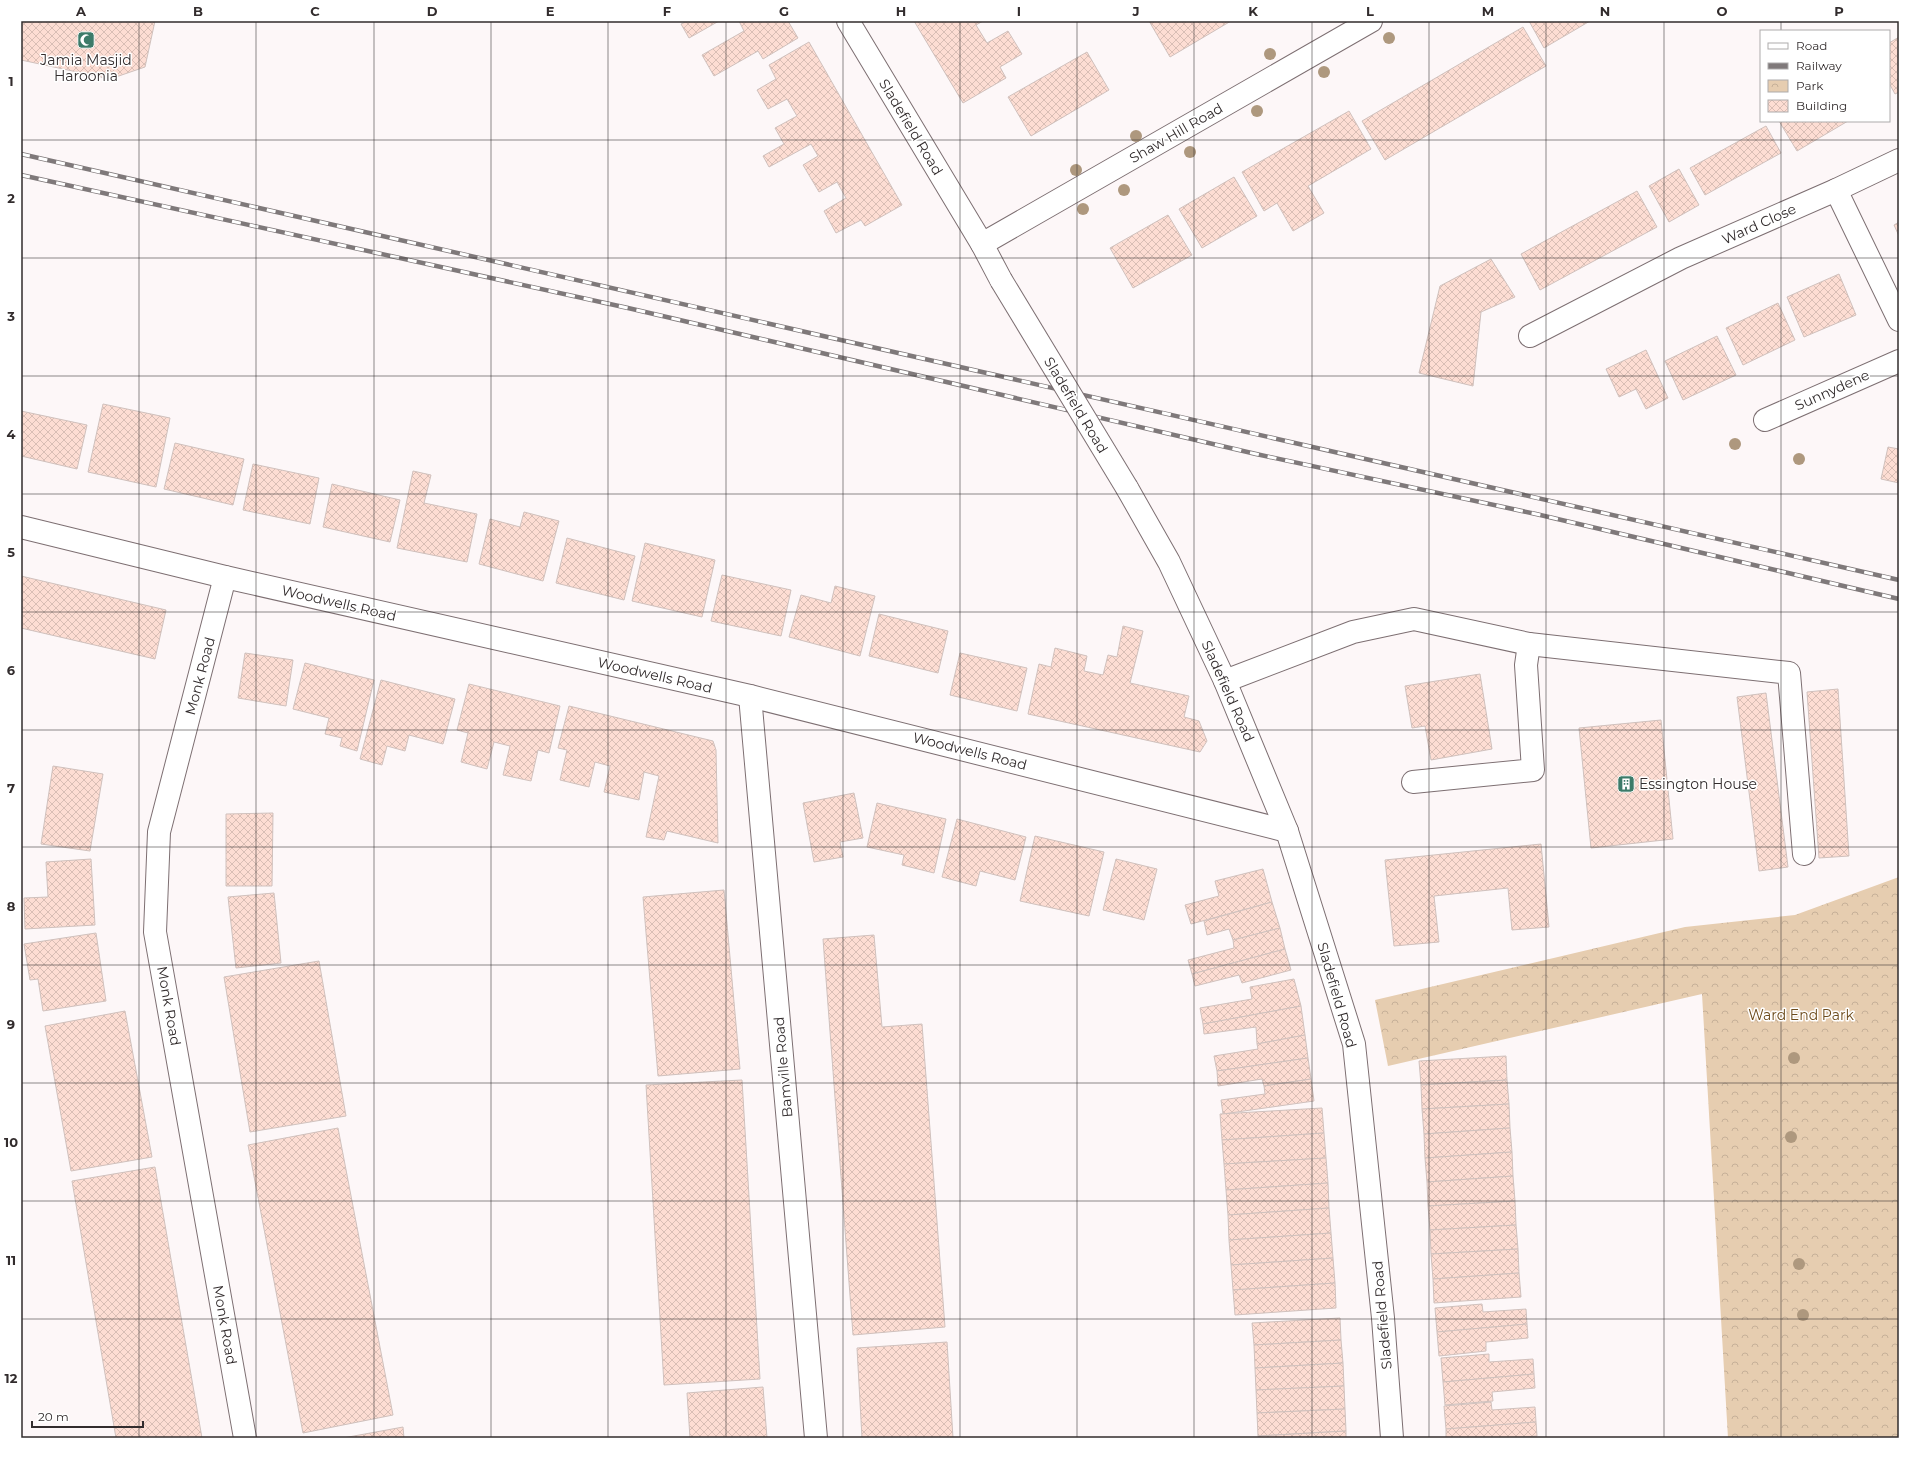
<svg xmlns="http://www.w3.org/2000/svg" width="1920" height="1459" viewBox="0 0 1920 1459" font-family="Montserrat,sans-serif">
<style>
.park{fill:url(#park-crowns)}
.building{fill:url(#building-cross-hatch);stroke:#d0c1bd}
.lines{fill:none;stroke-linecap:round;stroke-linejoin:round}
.minor-casing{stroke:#7d6f72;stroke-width:24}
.minor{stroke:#fff;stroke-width:22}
.rail-casing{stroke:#7f797a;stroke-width:4.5}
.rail{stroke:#fff;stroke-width:3;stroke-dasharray:9;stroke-linecap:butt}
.minor-bridge-casing{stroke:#7d6f72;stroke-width:24;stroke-linecap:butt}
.minor-bridge{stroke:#fff;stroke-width:22}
.tree{fill:#ae987e}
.grid{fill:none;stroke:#322c2d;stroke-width:1;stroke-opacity:0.55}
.labels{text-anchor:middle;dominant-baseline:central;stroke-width:3;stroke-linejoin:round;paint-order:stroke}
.poi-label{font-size:14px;fill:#322c2d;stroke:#fff}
.street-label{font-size:14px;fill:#322c2d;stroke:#fff}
.park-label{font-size:14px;fill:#6d4b1b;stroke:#fff}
.neatline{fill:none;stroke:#322c2d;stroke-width:1.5}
.grid-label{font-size:13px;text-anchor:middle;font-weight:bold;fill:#322c2d}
</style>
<defs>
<pattern id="park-crowns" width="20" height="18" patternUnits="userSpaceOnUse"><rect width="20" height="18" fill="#e6cdb0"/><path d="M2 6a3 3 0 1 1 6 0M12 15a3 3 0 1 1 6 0" fill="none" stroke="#c6b098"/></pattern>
<pattern id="building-cross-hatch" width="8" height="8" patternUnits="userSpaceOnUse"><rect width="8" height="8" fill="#fdddd3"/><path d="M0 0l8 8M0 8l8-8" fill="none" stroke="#d9beb5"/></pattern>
</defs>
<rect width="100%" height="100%" fill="#fdf7f8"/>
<path class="park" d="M1899,877V1438H1728L1702,994L1388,1066L1375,1000L1685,927L1795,915Z"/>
<g class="building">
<path d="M21,21H155L145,67L110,79L21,60Z"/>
<path d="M688,21H719L689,38L681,24Z"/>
<path d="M739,21H788L798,38L763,59L758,51L714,76L702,55L744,31Z"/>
<path d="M914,21H983L976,25L987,43L1008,31L1022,54L1000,67L1006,78L963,103Z"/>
<path d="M1149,21H1231L1170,57Z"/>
<path d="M1529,21H1590L1544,48Z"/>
<path d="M1523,27L1546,66L1385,160L1362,121Z"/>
<path d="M1899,37V92L1895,94L1889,83V43Z"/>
<path d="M809,42L902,205L865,226L861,220L836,233L824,211L846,198L837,182L819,192L803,165L818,156L811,144L769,167L763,156L784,144L775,128L797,116L787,99L768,109L757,90L776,79L769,65Z"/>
<path d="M1087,52L1109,90L1031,136L1008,97Z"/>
<path d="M1349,111L1371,149L1308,186L1324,213L1293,231L1277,203L1264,211L1242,172Z"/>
<path d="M1779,121H1848L1797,151Z"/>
<path d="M1766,126L1781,153L1705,195L1690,168Z"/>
<path d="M1679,169L1699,205L1669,222L1649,186Z"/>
<path d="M1234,177L1257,216L1202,248L1179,209Z"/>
<path d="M1637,191L1657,227L1540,290L1521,254Z"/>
<path d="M1168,215L1192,255L1133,288L1110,248Z"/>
<path d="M1899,222V236L1894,225Z"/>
<path d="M1491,259L1515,297L1481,312L1473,386L1419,373L1440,286Z"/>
<path d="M1839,274L1856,315L1804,337L1787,297Z"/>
<path d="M1778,303L1795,340L1743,365L1726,328Z"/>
<path d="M1717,336L1736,375L1683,400L1665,361Z"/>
<path d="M1646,350L1668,398L1646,409L1636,389L1619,397L1606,369Z"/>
<path d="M103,404L170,418L156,487L88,472Z"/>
<path d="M21,411L87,425L77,469L21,456Z"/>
<path d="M175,443L244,459L233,505L164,489Z"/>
<path d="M1888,447L1899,449V483L1881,479Z"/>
<path d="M253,464L319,478L310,524L243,510Z"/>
<path d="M413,471L431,475L424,503L477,514L467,562L397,548Z"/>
<path d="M332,484L400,500L390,542L323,527Z"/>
<path d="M524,512L559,521L543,581L479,564L490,519L520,527Z"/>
<path d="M567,538L635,556L624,600L556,583Z"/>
<path d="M645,543L715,560L702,617L632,601Z"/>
<path d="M722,575L791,590L781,636L711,621Z"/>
<path d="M21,576L166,610L155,659L21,628Z"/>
<path d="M835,586L875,596L860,656L789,637L801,595L831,603Z"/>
<path d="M879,614L948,631L938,673L869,656Z"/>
<path d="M1123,626L1143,631L1130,683L1189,696L1184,717L1199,721L1207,741L1200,752L1028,714L1039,664L1051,667L1055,648L1087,656L1084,671L1103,675L1108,655L1117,657Z"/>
<path d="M245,653L293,660L286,706L238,698Z"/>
<path d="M960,653L1027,668L1017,711L950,695Z"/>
<path d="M305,663L374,680L357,751L340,746L342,738L325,734L329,718L293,709Z"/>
<path d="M1480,674L1492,749L1431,760L1425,726L1412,728L1405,686Z"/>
<path d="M381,680L455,699L443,744L409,735L405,751L387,746L382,765L360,759Z"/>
<path d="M469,684L560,706L549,753L538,750L531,781L503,775L510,746L494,742L487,769L461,762L468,733L457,730Z"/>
<path d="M1838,689L1849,856L1819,858L1807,692Z"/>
<path d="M1766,693L1788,867L1759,871L1737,697Z"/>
<path d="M569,706L713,741L716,750L718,843L667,831L664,840L646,837L659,776L644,772L639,800L604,792L610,766L595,762L589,787L560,780L567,750L558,748Z"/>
<path d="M1661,720L1673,839L1591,848L1579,728Z"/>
<path d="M53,766L103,774L90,851L41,844Z"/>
<path d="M854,793L863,838L840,842L843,857L814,862L803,803Z"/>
<path d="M877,803L946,819L934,873L902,865L904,855L867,847Z"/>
<path d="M273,813L272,886H226V814Z"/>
<path d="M957,819L1026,837L1015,880L980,871L976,886L942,877Z"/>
<path d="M1035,836L1104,852L1089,916L1020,901Z"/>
<path d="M1541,844L1549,927L1512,930L1508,888L1434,896L1439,942L1394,946L1385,860Z"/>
<path d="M91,859L95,925L25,929L24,898L48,897L46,862Z"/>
<path d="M1116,859L1157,869L1144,920L1103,910Z"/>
<path d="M1263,869L1272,902L1191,924L1185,905L1219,896L1215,881Z"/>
<path d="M724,890L740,1069L658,1076L643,897Z"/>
<path d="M274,893L281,963L236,968L228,897Z"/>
<path d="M1272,902L1280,928L1233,940L1229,929L1207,935L1204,921Z"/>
<path d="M1280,928L1285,949L1192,974L1188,960L1234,948L1233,940Z"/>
<path d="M96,933L106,1001L43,1011L38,979L30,980L24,944Z"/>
<path d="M874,935L882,1027L922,1024L945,1327L853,1335L823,939Z"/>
<path d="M1285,949L1291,970L1242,983L1239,975L1195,986L1192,974Z"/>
<path d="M319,961L346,1116L250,1132L224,977Z"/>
<path d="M1294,979L1301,1006L1203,1024L1200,1008L1252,999L1250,987Z"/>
<path d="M1301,1006L1305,1035L1257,1044L1256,1027L1204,1034L1203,1024Z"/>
<path d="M125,1011L152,1157L71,1171L45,1026Z"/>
<path d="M1305,1035L1308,1058L1217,1071L1214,1056L1258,1049L1257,1044Z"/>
<path d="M1506,1056L1507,1080L1421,1085L1419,1061Z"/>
<path d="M1308,1058L1311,1079L1264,1086L1262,1079L1218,1086L1217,1071Z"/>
<path d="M1311,1079L1314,1101L1223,1114L1221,1100L1265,1094L1264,1086Z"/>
<path d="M742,1080L760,1379L664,1385L646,1085Z"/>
<path d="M1507,1080L1509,1104L1422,1109L1421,1085Z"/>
<path d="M1509,1104L1510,1128L1424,1134L1422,1109Z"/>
<path d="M1322,1108L1324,1133L1222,1140L1220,1114Z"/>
<path d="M338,1128L393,1415L303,1433L248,1145Z"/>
<path d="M1510,1128L1512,1152L1425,1158L1424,1134Z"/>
<path d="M1324,1133L1326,1158L1224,1164L1222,1140Z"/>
<path d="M1512,1152L1513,1176L1427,1182L1425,1158Z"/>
<path d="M1326,1158L1328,1183L1226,1190L1224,1164Z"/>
<path d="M155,1167L202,1438H116L72,1181Z"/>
<path d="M1513,1176L1515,1201L1428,1206L1427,1182Z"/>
<path d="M1328,1183L1329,1208L1228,1215L1226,1190Z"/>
<path d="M1515,1201L1516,1225L1430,1230L1428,1206Z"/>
<path d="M1329,1208L1331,1233L1229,1240L1228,1215Z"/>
<path d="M1516,1225L1518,1249L1431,1254L1430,1230Z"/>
<path d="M1331,1233L1333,1258L1231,1265L1229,1240Z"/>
<path d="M1518,1249L1519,1273L1433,1279L1431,1254Z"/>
<path d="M1333,1258L1335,1283L1233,1290L1231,1265Z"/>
<path d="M1519,1273L1521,1297L1434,1303L1433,1279Z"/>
<path d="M1335,1283L1336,1308L1235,1315L1233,1290Z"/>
<path d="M1482,1304L1483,1312L1526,1309L1527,1324L1437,1332L1435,1308Z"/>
<path d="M1340,1318L1341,1340L1254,1345L1252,1323Z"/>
<path d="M1527,1324L1528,1338L1486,1342V1351L1439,1356L1437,1332Z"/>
<path d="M1341,1340L1343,1363L1255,1368L1254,1345Z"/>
<path d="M947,1342L953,1438H862L857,1348Z"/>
<path d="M1489,1354V1362L1533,1359L1534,1374L1443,1382L1441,1358Z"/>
<path d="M1343,1363L1344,1386L1256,1390L1255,1368Z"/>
<path d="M1534,1374L1535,1388L1492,1392L1493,1401L1445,1405L1443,1382Z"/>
<path d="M1344,1386L1345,1409L1257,1413L1256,1390Z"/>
<path d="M763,1387L767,1438H690L687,1393Z"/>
<path d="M1491,1402L1492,1410L1535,1407L1536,1422L1446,1429L1444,1406Z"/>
<path d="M1345,1409L1346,1431L1258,1436L1257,1413Z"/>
<path d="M1536,1422L1537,1436L1513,1438H1446V1429Z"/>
<path d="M403,1427L404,1438H343Z"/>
<path d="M1346,1431V1438H1259L1258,1436Z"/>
</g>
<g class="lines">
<defs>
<g id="minor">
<path d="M848,21L982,244L1001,280"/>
<path d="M1899,160L1836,190L1899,320"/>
<path d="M982,244L1371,21"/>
<path d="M1530,336L1681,258L1836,190"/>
<path d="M1765,420L1899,361"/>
<path d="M1127,488L1169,562L1225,681L1287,831L1354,1044L1383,1318L1392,1438"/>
<path d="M21,527L225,577L750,696L1287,831"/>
<path d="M225,577L159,832L155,932L245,1438"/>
<path d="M1529,644L1789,673L1804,854"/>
<path d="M1225,681L1353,632L1414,619L1529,644L1526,665L1533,770L1413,782"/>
<path d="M750,696L816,1438"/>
</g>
</defs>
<use href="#minor" class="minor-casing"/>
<use href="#minor" class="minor"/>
<defs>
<g id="rail">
<path d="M21,154L1899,580"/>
<path d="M21,175L628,308L1256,454L1536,514L1899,599"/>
</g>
</defs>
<use href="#rail" class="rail-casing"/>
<use href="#rail" class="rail"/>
<defs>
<path id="minor-bridge" d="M1001,280L1127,488"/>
</defs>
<use href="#minor-bridge" class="minor-bridge-casing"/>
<use href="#minor-bridge" class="minor-bridge"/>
</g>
<g class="tree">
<circle cx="1389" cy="38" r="6"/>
<circle cx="1270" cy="54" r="6"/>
<circle cx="1324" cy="72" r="6"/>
<circle cx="1257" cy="111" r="6"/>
<circle cx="1136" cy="136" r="6"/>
<circle cx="1190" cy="152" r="6"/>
<circle cx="1076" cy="170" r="6"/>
<circle cx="1124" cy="190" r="6"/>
<circle cx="1083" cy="209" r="6"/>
<circle cx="1735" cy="444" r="6"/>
<circle cx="1799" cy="459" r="6"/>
<circle cx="1794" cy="1058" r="6"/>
<circle cx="1791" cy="1137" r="6"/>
<circle cx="1799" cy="1264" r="6"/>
<circle cx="1803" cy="1315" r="6"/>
</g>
<path class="grid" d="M139,21V1438M256,21V1438M374,21V1438M491,21V1438M608,21V1438M726,21V1438M843,21V1438M960,21V1438M1077,21V1438M1194,21V1438M1312,21V1438M1429,21V1438M1546,21V1438M1664,21V1438M1781,21V31M1781,121V1438M21,140H1899M21,258H1899M21,376H1899M21,494H1899M21,612H1899M21,730H1899M21,847H1899M21,965H1899M21,1083H1899M21,1201H1899M21,1319H1899"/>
<defs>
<symbol id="mosque-square" viewBox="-11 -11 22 22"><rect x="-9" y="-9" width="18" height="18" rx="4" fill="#3c7b69" stroke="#fff"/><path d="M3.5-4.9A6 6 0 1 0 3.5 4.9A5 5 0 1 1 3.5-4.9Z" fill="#fff"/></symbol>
<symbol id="building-square" viewBox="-11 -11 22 22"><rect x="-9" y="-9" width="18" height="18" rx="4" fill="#3c7b69" stroke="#fff"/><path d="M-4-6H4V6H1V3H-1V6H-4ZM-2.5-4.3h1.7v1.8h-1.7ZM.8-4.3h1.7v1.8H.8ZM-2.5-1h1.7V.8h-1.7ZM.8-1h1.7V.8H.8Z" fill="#fff"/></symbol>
</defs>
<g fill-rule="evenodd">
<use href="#mosque-square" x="76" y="30" width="20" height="20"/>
<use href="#building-square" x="1616" y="774" width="20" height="20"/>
</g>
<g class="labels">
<g class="poi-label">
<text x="86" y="60">Jamia Masjid<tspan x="86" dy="16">Haroonia</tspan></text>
<text x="1639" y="784" text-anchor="start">Essington House</text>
</g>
<g class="street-label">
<text transform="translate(911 127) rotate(59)">Sladefield Road</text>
<text transform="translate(1176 133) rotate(-30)">Shaw Hill Road</text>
<text transform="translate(1759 224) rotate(-24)">Ward Close</text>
<text transform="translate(1832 390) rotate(-24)">Sunnydene</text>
<text transform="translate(1076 405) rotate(59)">Sladefield Road</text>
<text transform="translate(339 603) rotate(13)">Woodwells Road</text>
<text transform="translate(655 675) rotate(13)">Woodwells Road</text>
<text transform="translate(200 676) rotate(-75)">Monk Road</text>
<text transform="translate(1228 691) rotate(66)">Sladefield Road</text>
<text transform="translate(970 751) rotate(14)">Woodwells Road</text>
<text transform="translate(1337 995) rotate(74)">Sladefield Road</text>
<text transform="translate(169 1006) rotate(80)">Monk Road</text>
<text transform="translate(783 1067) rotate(-95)">Bamville Road</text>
<text transform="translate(1382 1315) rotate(-95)">Sladefield Road</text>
<text transform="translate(225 1325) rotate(80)">Monk Road</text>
</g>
<g class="park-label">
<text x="1801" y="1015">Ward End Park</text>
</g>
</g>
<rect width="1920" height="1459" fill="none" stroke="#ffffff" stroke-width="44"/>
<rect x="1760" y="30" width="130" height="92" fill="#ffffff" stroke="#adabab"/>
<rect x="1768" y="43" width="20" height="6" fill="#ffffff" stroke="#adabab"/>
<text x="1796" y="50" font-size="12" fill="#322c2d">Road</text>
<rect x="1768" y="63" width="20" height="6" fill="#7f797a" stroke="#adabab"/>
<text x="1796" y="70" font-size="12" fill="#322c2d">Railway</text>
<rect x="1768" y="80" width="20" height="12" fill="url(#park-crowns)" stroke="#adabab"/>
<text x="1796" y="90" font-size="12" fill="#322c2d">Park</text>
<rect x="1768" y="100" width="20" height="12" fill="url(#building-cross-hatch)" stroke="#adabab"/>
<text x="1796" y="110" font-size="12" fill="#322c2d">Building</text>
<path d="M32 1421v6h111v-6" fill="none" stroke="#322c2d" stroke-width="2"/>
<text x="38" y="1421" font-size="12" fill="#322c2d" stroke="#ffffff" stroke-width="3" paint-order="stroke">20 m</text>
<rect x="22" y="22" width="1876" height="1415" class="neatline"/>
<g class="grid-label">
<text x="81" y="16">A</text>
<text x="198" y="16">B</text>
<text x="315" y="16">C</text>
<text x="432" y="16">D</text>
<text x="550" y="16">E</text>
<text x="667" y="16">F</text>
<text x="784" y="16">G</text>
<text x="901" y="16">H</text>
<text x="1019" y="16">I</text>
<text x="1136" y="16">J</text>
<text x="1253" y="16">K</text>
<text x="1370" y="16">L</text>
<text x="1488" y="16">M</text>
<text x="1605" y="16">N</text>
<text x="1722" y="16">O</text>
<text x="1839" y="16">P</text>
<text x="11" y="86">1</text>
<text x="11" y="203">2</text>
<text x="11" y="321">3</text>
<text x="11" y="439">4</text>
<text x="11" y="557">5</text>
<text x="11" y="675">6</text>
<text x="11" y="793">7</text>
<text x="11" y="911">8</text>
<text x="11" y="1029">9</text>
<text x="11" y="1147">10</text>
<text x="11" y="1265">11</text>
<text x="11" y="1383">12</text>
</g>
</svg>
